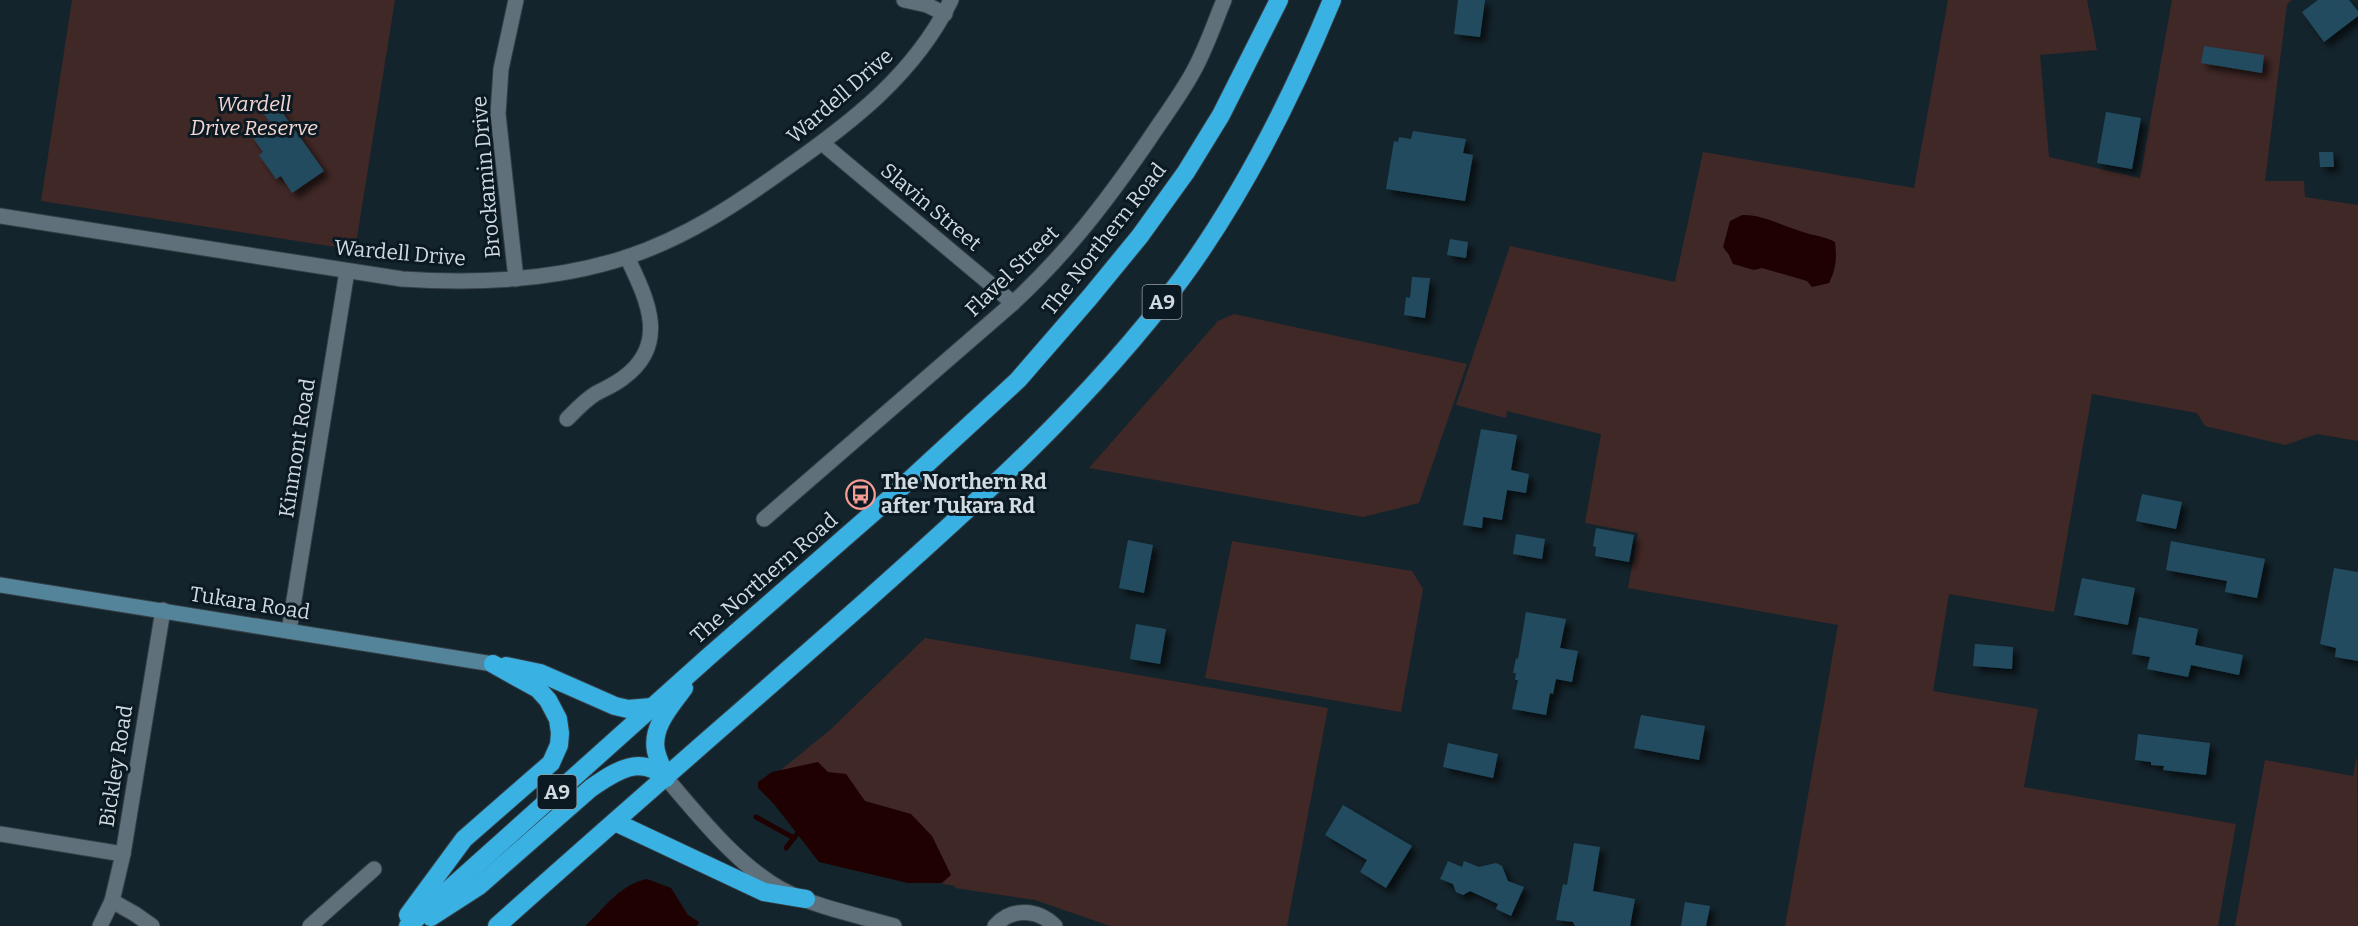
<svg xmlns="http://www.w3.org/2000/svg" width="2358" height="926" viewBox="0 0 2358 926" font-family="Bitter,serif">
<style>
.green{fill:#402826}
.water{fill:#1f0102}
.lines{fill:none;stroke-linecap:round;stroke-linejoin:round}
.stream{stroke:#1f0102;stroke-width:5}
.building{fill:#214c60;filter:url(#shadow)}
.street-casing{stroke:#343e45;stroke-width:17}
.secondary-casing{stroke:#343e45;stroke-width:17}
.highway-casing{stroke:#343e45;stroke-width:20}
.street{stroke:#5f707a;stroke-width:15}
.secondary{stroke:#54849a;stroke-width:15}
.highway{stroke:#3ab1e3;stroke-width:18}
.labels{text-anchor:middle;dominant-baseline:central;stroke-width:6;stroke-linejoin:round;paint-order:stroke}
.shield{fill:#0b1a22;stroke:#96a0a7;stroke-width:1.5}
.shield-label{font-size:20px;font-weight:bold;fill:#d1dae0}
.street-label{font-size:21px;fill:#d1dae0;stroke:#0b1a22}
.park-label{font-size:21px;font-style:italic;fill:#f5d6d3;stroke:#0b1a22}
.poi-label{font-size:21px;font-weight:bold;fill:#d1dae0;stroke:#0b1a22;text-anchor:start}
</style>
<defs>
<filter id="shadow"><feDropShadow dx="5.5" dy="5.5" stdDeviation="3" flood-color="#0009"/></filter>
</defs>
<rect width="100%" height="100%" fill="#14242c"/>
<g class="green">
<path d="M72,0H395L355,250L41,201Z"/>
<path d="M1948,0H2087L2097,50L2040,55L2049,157L2140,178L2172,0H2292L2287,4L2265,181H2304L2305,197L2358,205V441L2317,434L2285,445L2205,426L2197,413L2092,394L2054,612L1949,594L1933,691L2038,709L2024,787L2236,824L2218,926H1785L1838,625L1628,588L1638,533L1585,523L1601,434L1507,411L1506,418L1456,405L1510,246L1675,282L1703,152L1914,188Z"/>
<path d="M1234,314L1467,364L1419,503L1363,517L1089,468L1218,321Z"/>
<path d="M1232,541L1412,571L1423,589L1401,712L1205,678Z"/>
<path d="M925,638L1328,708L1287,926H1110L1035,900L955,888V886L825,863L760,787L830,730Z"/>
<path d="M2357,756L2358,926H2235L2265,760L2353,776Z"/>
</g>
<g class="water">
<path d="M1742,215C1762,214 1783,226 1803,232C1814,236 1824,236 1835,242C1837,257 1836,269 1829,283L1812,287L1807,281L1762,268L1754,270L1733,264L1729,255L1723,247L1730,221Z"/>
<path d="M818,762L828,772L846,774L865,801L911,814L932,836L951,875L942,883H908L819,862L774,804L758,788V782L772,772Z"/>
<path d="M647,879L671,888L688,915L699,922L697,926H585C605,908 619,885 647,879Z"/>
</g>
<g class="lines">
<g class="stream">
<path d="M756,817L794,838"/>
<path d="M786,848L797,834"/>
</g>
</g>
<g class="building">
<path d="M1458,0H1485L1480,37L1454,34Z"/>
<path d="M2318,0H2349L2358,11V16L2324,42L2302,12Z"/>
<path d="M2204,46L2264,55L2262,73L2201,63Z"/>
<path d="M277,105L324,171L292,193L281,176L276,179L259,155L263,152L251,135L270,122L264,114Z"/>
<path d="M2106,112L2141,118L2132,169L2097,163Z"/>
<path d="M1413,131L1466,139L1463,153L1473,155L1465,201L1386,189L1394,141L1398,142L1399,137L1411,139Z"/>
<path d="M2319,152H2333L2334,167H2320Z"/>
<path d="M1450,239L1468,242L1466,258L1447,255Z"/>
<path d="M1412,277L1430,278L1425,318L1404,315L1406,297L1410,298Z"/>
<path d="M1481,429L1517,435L1511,470L1529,474L1526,493L1507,490L1502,520L1483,517L1482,528L1463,525Z"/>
<path d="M2142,494L2182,502L2176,529L2136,521Z"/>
<path d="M1596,528L1634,535L1629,562L1595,556L1596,547L1593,546Z"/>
<path d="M1516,534L1545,539L1542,559L1513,554Z"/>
<path d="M1128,540L1153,545L1144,593L1119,588Z"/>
<path d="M2171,541L2265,559L2257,598L2225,592L2227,581L2166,570Z"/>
<path d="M2334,568L2358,572V661L2335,657L2336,648L2320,644Z"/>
<path d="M2082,578L2135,588L2128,625L2074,615Z"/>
<path d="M1526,612L1566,619L1560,648L1578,651L1572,682L1556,679L1553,694L1550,693L1546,715L1512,709L1518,680H1515L1516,673H1513L1516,658L1518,659Z"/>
<path d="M2139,617L2198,629L2195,645L2243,655L2239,675L2191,665L2188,677L2147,669L2150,657L2132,654Z"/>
<path d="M1136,624L1166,629L1160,664L1130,659Z"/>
<path d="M1975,644L2013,647L2012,669L1973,666Z"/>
<path d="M1641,715L1705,726L1699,760L1634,748Z"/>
<path d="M2138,734L2210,743L2206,775L2163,770L2164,766L2151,765V762L2135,760Z"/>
<path d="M1448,743L1498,754L1493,778L1443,767Z"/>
<path d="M1343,805L1412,846L1386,888L1360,872L1367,860L1325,835Z"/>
<path d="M1574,843L1600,847L1593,891L1635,899L1630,926H1575L1573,922L1556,920L1563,884L1567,885Z"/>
<path d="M1448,861L1462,867L1464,861L1479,867L1496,863L1502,866L1508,881L1524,887L1511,916L1496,909L1498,904L1470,891L1463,895L1456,892L1453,884L1440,879Z"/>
<path d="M1685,902L1710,906L1706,926H1681Z"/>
</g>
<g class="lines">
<defs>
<g id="street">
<path d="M904,0L927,5L945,14"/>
<path d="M822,143L1013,303"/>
<path d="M0,216L402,279C477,284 555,281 627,257C685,238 735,205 785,169C851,123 915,74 951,0"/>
<path d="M516,279L498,114L501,69L516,0"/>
<path d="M567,419C576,410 584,401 595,394C604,389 614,385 623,378C670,344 647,299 627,257"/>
<path d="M764,519L1013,303C1067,253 1106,202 1148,141C1163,118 1180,96 1193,72C1206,49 1214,24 1224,0"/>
<path d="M289,631L347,271"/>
<path d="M666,778C699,816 737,865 781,889C815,907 857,915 894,926"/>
<path d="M0,834L123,854"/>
<path d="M112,901L135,914L152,926"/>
<path d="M100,926L112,901L123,854L163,610"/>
<path d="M310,926L374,869"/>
<path d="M995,926C1012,907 1038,909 1055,926"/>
</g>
<path id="secondary" d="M0,585L493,664"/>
<g id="highway">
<path d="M506,666L540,673L615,706L628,709L652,707"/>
<path d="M666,778C663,769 658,760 656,751C651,727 671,706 684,688"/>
<path d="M615,822L764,892L806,899"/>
<path d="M408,915L464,839L551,763L559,745L560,733L558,719L548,700L538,689L493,664"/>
<path d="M431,917L479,886L591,788C616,771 640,754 666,778"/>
<path d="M408,926L707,658L890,498L1018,380L1090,297L1140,236L1186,172L1221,115L1279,0"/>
<path d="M497,926C616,819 738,714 858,608C974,505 1089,403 1182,278C1244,193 1292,97 1332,0"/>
</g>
</defs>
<use href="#street" class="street-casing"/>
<use href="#secondary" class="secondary-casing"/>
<use href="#highway" class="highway-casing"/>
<use href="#street" class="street"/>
<use href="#secondary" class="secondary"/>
<use href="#highway" class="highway"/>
</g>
<defs>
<symbol id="bus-ring" viewBox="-11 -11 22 22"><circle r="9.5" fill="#0b1a22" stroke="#f59c94" stroke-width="1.5"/><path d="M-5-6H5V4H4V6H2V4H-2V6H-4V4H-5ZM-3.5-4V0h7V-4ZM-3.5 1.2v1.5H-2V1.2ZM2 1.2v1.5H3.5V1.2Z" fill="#f59c94"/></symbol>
</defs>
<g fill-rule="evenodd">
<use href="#bus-ring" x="844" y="478" width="33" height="33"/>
</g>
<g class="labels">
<g class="shield">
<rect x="1142.5" y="285" width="39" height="34" rx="4.5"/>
<rect x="537.5" y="775" width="39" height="34" rx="4.5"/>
</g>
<g class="shield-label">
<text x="1162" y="302">A9</text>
<text x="557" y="792">A9</text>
</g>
<g class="street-label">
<text transform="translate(840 96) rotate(-41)">Wardell Drive</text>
<text transform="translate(486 177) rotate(-95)">Brockamin Drive</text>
<text transform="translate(931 207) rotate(40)">Slavin Street</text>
<text transform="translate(1104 239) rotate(-52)">The Northern Road</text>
<text transform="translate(400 253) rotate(5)">Wardell Drive</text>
<text transform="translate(1012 271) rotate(-44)">Flavel Street</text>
<text transform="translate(297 448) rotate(-81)">Kinmont Road</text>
<text transform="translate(764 578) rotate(-41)">The Northern Road</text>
<text transform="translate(250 603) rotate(9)">Tukara Road</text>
<text transform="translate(116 766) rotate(-81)">Bickley Road</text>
</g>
<g class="park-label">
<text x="254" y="104">Wardell<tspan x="254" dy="24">Drive Reserve</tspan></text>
</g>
<g class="poi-label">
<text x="881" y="482">The Northern Rd<tspan x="881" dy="24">after Tukara Rd</tspan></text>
</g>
</g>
</svg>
